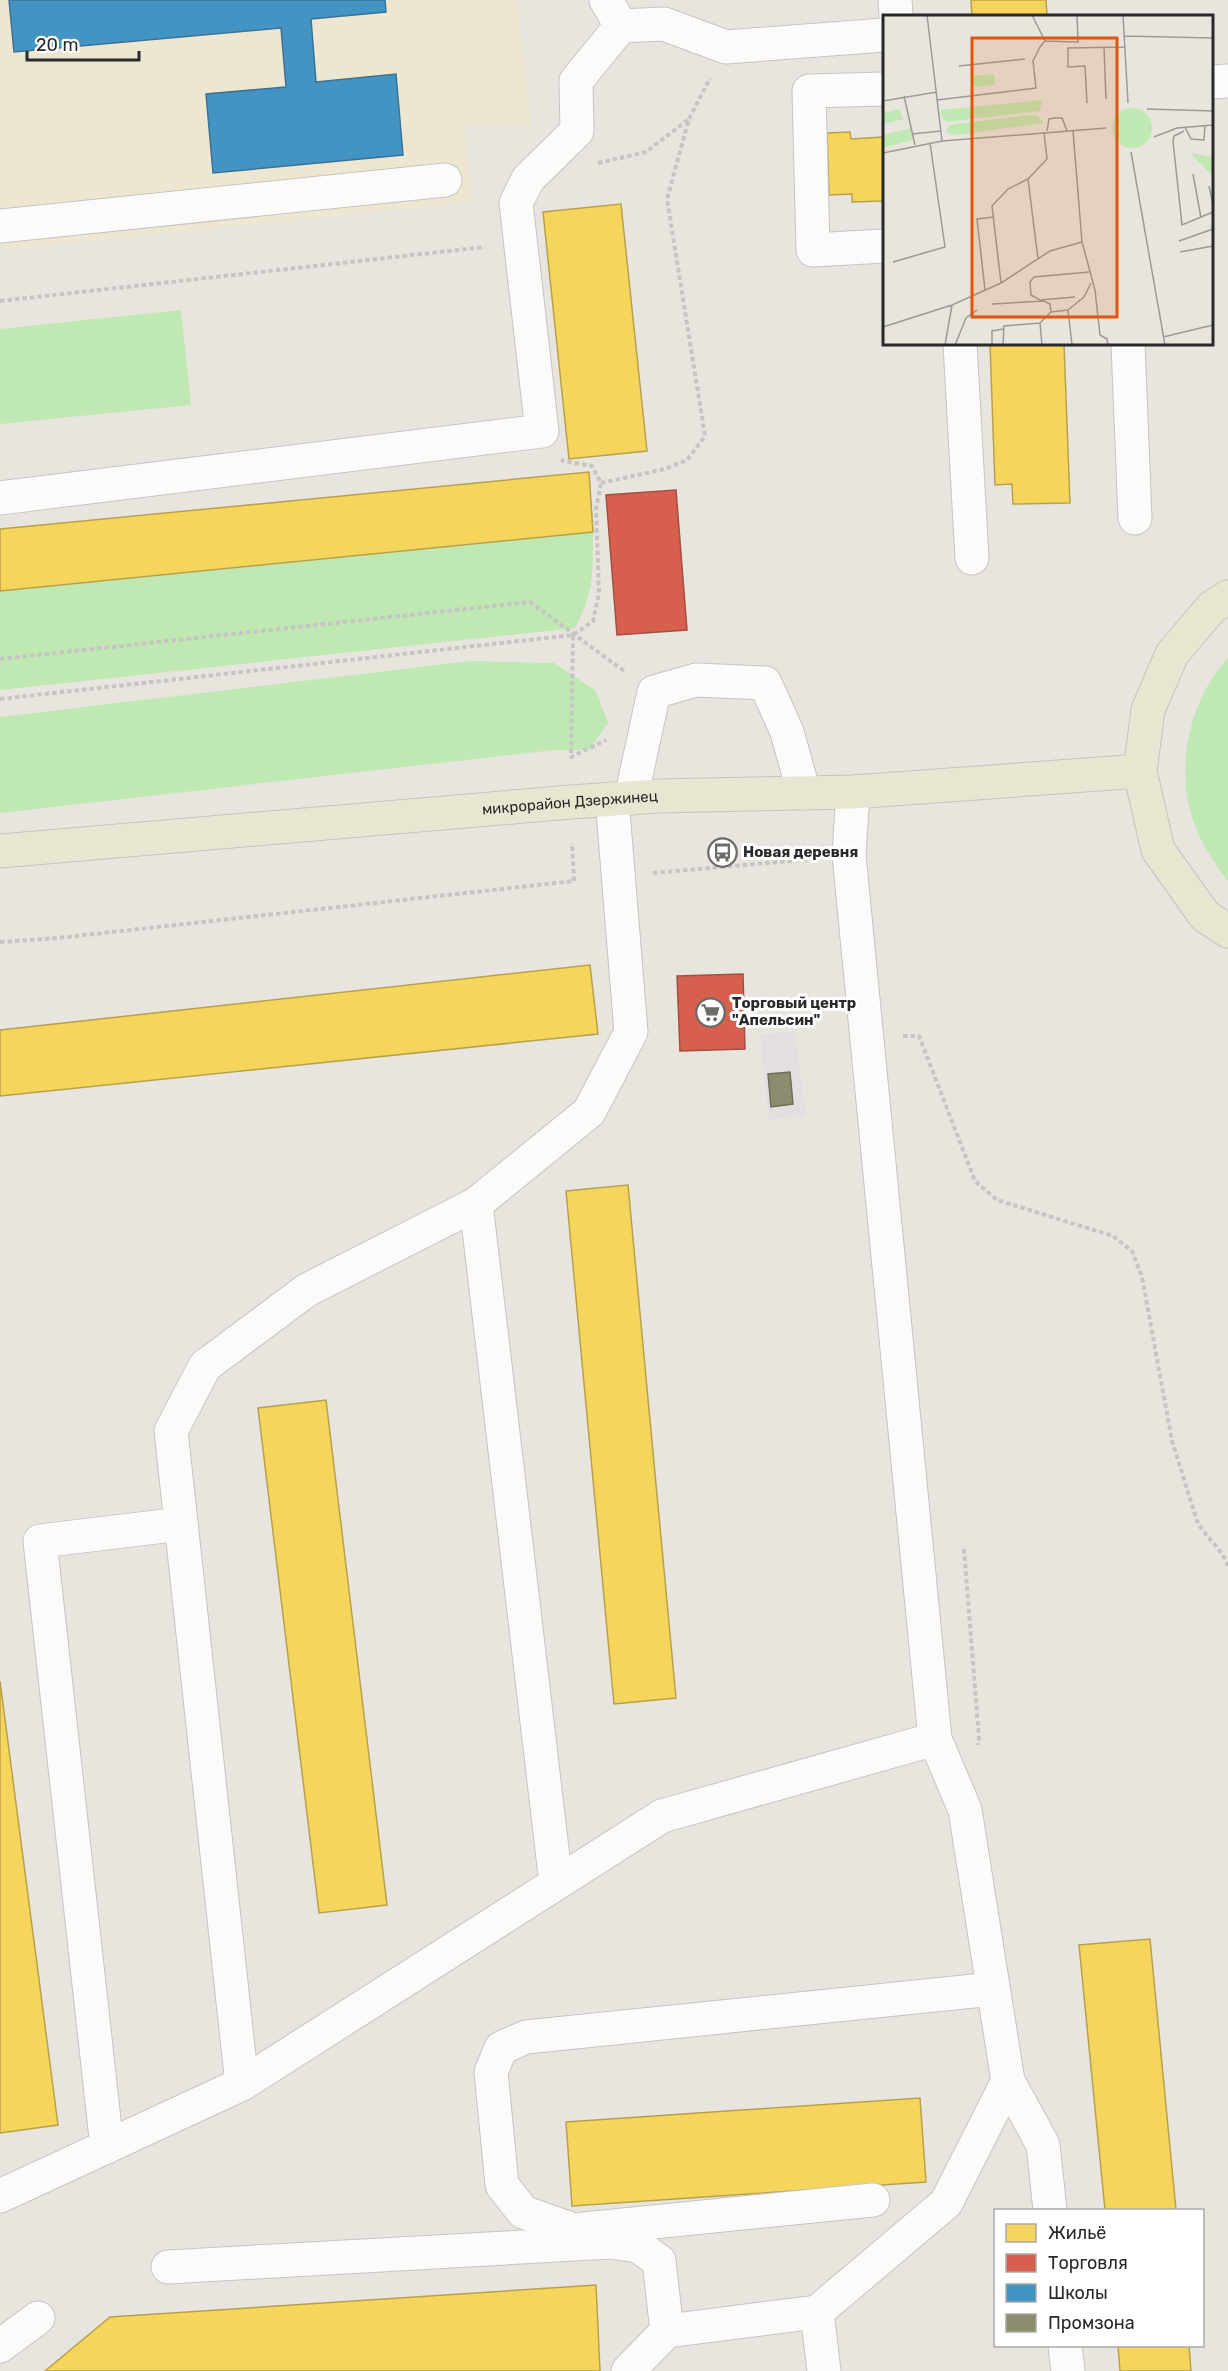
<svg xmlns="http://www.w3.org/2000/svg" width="1228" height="2371" viewBox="0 0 1228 2371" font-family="Rubik,sans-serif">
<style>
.industrial{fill:#e3dfe1}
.education{fill:#ede7d1}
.green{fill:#c0e8b3}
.homes{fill:#f6d55c;stroke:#b8a14d;stroke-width:1.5}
.shops{fill:#d6604d;stroke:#a25042;stroke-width:1.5}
.schools{fill:#4393c3;stroke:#3b7395;stroke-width:1.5}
.industry{fill:#8c8c6e;stroke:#6e6e59;stroke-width:1.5}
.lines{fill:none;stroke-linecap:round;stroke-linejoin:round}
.minor-casing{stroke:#c5c4c4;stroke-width:35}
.major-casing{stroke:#c4c3c0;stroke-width:35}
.path{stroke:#c6c5c4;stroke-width:4;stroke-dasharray:4.5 3;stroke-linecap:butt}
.minor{stroke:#fcfbfa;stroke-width:33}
.major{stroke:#e8e6d0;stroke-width:33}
.labels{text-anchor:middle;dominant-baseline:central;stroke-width:6;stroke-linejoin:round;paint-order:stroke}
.street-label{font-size:15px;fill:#292929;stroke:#fff}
.poi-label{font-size:15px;font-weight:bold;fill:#292929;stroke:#fff;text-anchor:start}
.inset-road{fill:none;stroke:#9c9a96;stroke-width:1.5}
.view{fill:#de570d;fill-opacity:0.15;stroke:#de570d;stroke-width:3}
.inset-edge{fill:none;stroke:#292929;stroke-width:3}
</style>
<rect width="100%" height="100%" fill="#e8e5de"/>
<path class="industrial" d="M795,1031L806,1115L769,1120L760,1035Z"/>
<path class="education" d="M0,0H518L531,126H465L473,202L0,250Z"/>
<g class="green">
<path d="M181,310L191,405L0,424V329Z"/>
<path d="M593,532C593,571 594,593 575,628L0,690V591Z"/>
<path d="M1228,658V881C1215,864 1203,846 1195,826C1174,771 1188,701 1228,658Z"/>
<path d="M471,661L554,663L596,691L608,723L589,750H554L0,813V717Z"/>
</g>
<g class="homes">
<path d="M971,0H1046L1047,16H972Z"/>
<path d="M850,132L851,139L883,137L884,132V201L852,202V194L829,195L827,133Z"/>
<path d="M621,204L647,451L569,459L543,212Z"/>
<path d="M990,344H1064L1070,503L1013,504L1012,484L995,485Z"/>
<path d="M589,472L593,532L0,591V529Z"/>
<path d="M590,965L598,1034L0,1096V1030Z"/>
<path d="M628,1185L676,1698L614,1704L566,1191Z"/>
<path d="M326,1400L387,1905L319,1913L258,1408Z"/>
<path d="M0,1681L58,2125L0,2133Z"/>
<path d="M1150,1939L1176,2210H1105L1079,1945Z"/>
<path d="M920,2098L926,2182L572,2206L566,2122Z"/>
<path d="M596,2285L600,2371H45L110,2317Z"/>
<path d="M1118,2346H1189L1191,2371H1120Z"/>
</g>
<g class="shops">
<path d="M676,490L687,630L617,635L606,495Z"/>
<path d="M743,974L745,1049L680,1051L677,976Z"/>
</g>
<path class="schools" d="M9,0H385L386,12L311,19L316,82L396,74L403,155L213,173L206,94L286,87L281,28L14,52Z"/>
<path class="industry" d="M790,1072L793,1104L771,1107L768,1074Z"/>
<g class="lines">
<defs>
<g id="minor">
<path d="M606,0L621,26"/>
<path d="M895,0L896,16"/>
<path d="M1212,82L1228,81"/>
<path d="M884,89L809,91L813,250L884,246"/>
<path d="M0,226L445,180"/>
<path d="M960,344L972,558"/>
<path d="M1128,344L1135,518"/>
<path d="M0,498L542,431L516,203L528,179L577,131L576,81L621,26L664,24L726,47L884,35"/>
<path d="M631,798L654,692L696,680L765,683L787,732L804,793"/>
<path d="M935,1739L965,1810L1008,2081L1043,2145L1050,2210"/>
<path d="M556,1883L476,1204L589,1112L631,1032L612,799"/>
<path d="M242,2084L171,1431L205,1366L307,1290L476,1204"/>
<path d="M107,2147L40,1541L181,1524"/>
<path d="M0,2196L242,2084L662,1816L935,1739L849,855L853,792"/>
<path d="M873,2200L574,2230L523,2212L502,2185L491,2072L501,2048L526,2037L993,1989"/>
<path d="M168,2267L610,2242L638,2246L659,2261L667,2331"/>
<path d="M0,2346L38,2318"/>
<path d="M1065,2346L1068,2371"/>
<path d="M628,2371L667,2331L817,2312"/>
<path d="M824,2371L817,2312L946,2203L1008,2081"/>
</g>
<g id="major">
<path d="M1228,597L1212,607L1172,654L1148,710L1140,771L1158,850L1205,916L1228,931"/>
<path id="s1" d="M0,851L571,802L658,796L853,792L1140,771"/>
</g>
</defs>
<use href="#minor" class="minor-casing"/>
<use href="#major" class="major-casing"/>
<g class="path">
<path d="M598,163L646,152L689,119"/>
<path d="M0,301L485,247"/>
<path d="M601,483L665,469L687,460L705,436L667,199L689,119L710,78"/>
<path d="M573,636L571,757L606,740"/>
<path d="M0,659L530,602L624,671"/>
<path d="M0,699L573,635L593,621L599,593L596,509L601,483L592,466L563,461L562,459"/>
<path d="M653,873L813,859"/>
<path d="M0,942L58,938L574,881L572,843"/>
<path d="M903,1036H919L975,1181L997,1200L1113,1236L1132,1251L1142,1277L1172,1441L1197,1521C1205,1537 1222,1549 1228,1566"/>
<path d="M964,1549L979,1738L978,1745"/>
</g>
<use href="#minor" class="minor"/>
<use href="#major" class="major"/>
</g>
<defs>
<symbol id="bus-ring" viewBox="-11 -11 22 22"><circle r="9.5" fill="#fff" stroke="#6c6b68" stroke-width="1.5"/><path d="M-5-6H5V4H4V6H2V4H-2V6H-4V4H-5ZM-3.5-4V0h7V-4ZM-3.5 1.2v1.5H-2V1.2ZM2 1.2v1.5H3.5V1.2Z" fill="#6c6b68"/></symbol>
<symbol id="supermarket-ring" viewBox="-11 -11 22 22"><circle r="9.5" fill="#fff" stroke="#6c6b68" stroke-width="1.5"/><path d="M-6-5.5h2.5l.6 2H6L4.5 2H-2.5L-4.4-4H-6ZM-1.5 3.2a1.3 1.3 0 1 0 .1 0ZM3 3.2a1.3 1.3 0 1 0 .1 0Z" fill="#6c6b68"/></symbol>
</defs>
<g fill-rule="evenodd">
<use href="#bus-ring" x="706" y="836" width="33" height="33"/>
<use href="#supermarket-ring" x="694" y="996" width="33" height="33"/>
</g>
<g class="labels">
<g class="street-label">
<text stroke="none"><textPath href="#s1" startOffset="572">микрорайон Дзержинец</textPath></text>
</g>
<g class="poi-label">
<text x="743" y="852">Новая деревня</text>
<text x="732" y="1003">Торговый центр<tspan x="732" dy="17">"Апельсин"</tspan></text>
</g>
</g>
<g transform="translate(883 15)">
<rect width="330" height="330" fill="#e8e5de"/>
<path d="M111,59L112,70L89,72L88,61ZM159,85L157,96L63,107L59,102L58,95ZM229 113a20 20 0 1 1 40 0a20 20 0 1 1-40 0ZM16,94L20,104L0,109V98ZM145,100L154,101L161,108L74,120L63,117L66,110ZM28,113L30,125L0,133V120ZM307,138L330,142V162L329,160Z" fill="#c0e8b3"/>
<path class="inset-road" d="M44,0L59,126M149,0L162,26M240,0L245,88M241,21L330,23M221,32L223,84M76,51L142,44M21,81L32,130M54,85L153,73L150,46L157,32L162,26L195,27L194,0M0,86L54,77M204,88L202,51L185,52V33L242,32M264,94L330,96M302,112L308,124L321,125L322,110M164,116L166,104L171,103H179L184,116M301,116L291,121L290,126L299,210L330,197M29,119L58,116M271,122L294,113L330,110M248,137L282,330M0,138L59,126L223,113M310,159L318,203M326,171L330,190M296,226L330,214M199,227L212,275L217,320L224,324L225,330M297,237L330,231M155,244L145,164L164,144L161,117M10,247L62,232L47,128M118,268L109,191L125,174L145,164M102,275L94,204L111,202M192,282L157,285L148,280L147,267L151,262L206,257M109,289L161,286L167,289L168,297M0,312L69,290L118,268L167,236L199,227L190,116M280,322L330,310M62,330L69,290M72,330L83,303L94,295M109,330V316L121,314M120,330L121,311L157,308M159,330L157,308L168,297L185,295M189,330L185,295L201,282L208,268"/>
<path class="view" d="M89,23H234V302H89Z"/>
<rect width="330" height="330" class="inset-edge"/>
</g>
<rect x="994" y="2209" width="210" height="138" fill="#ffffff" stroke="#a9a9a9" stroke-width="1.5"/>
<rect x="1006" y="2224" width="30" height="18" fill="#f6d55c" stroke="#a9a9a9" stroke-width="1.5"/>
<text x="1048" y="2239" font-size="18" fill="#292929">Жильё</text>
<rect x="1006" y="2254" width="30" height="18" fill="#d6604d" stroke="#a9a9a9" stroke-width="1.5"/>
<text x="1048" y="2269" font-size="18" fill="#292929">Торговля</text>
<rect x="1006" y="2284" width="30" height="18" fill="#4393c3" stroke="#a9a9a9" stroke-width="1.5"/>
<text x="1048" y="2299" font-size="18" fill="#292929">Школы</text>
<rect x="1006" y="2314" width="30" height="18" fill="#8c8c6e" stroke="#a9a9a9" stroke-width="1.5"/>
<text x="1048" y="2329" font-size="18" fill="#292929">Промзона</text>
<path d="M27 51v9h112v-9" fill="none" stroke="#292929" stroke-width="3"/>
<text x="36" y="51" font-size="18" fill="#292929" stroke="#ffffff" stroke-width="4.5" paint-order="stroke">20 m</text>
</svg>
